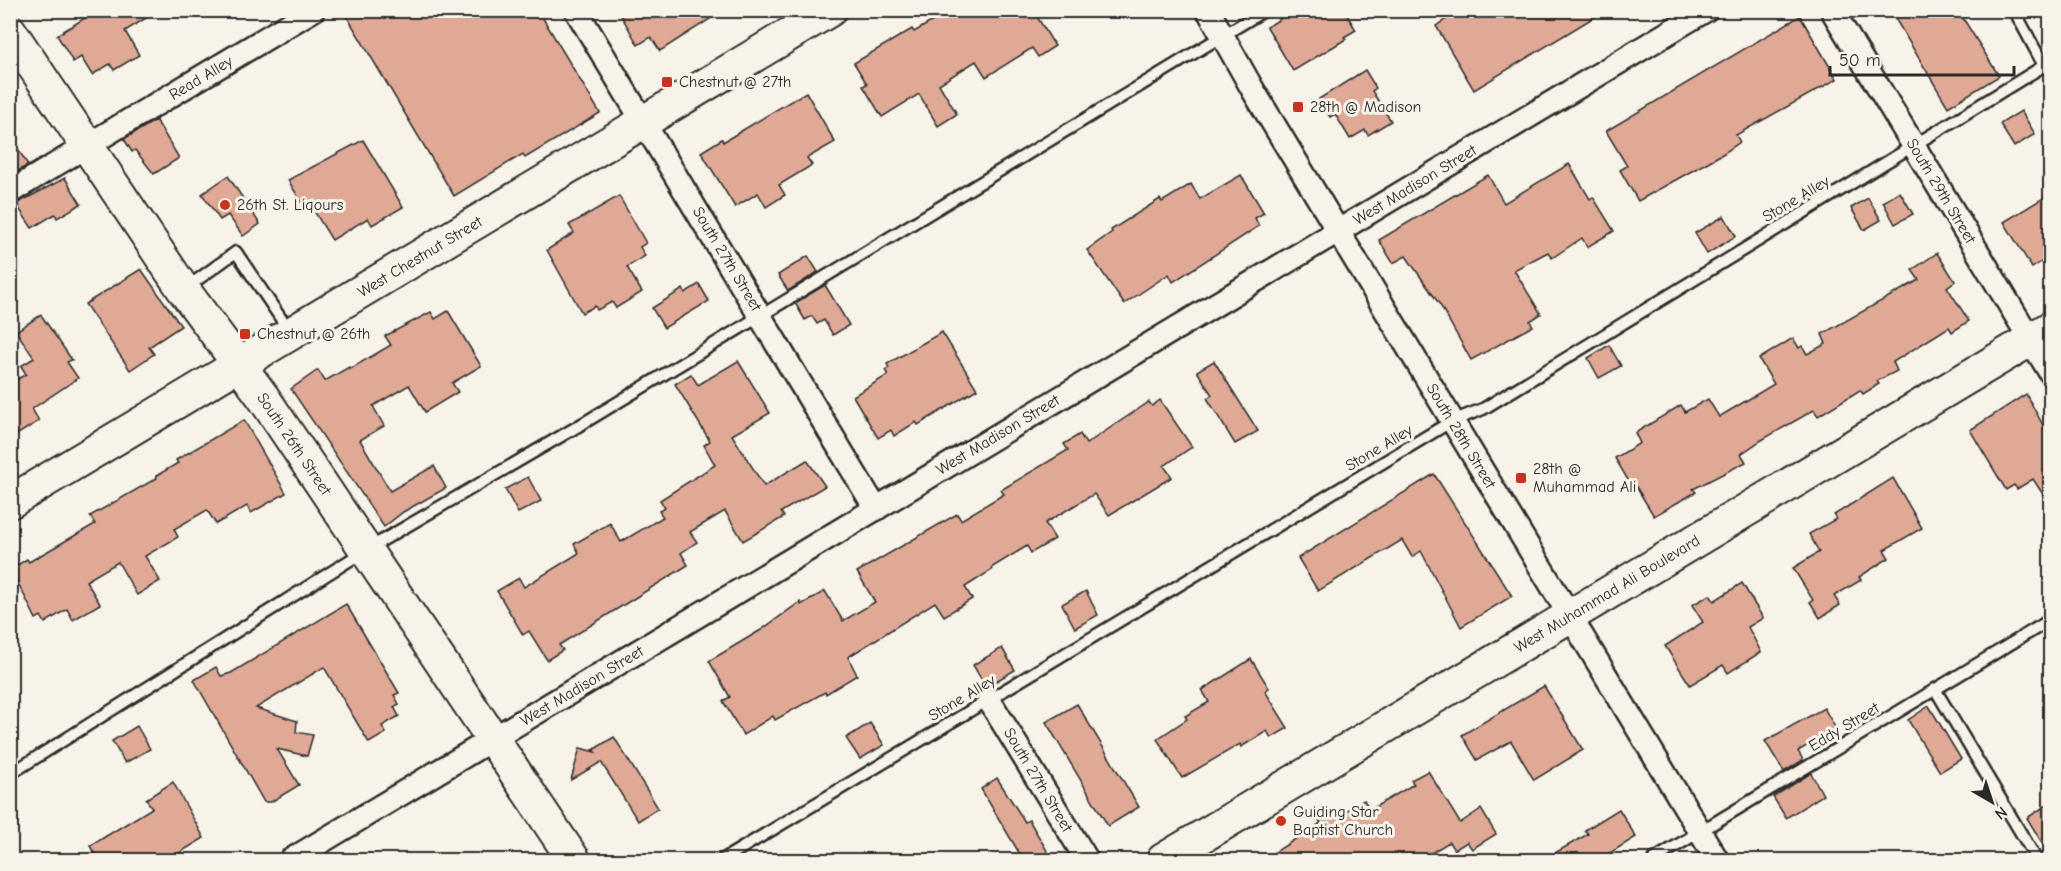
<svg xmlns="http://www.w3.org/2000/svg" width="2061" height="871" viewBox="0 0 2061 871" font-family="'Comic Neue',sans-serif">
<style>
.building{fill:#dfa996;stroke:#2b2b2b;stroke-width:1.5}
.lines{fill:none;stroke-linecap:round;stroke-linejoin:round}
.lane-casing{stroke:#2b2b2b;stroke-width:15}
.street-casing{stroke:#2b2b2b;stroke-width:27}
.secondary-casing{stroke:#2b2b2b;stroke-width:36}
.lane{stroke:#f7f3e8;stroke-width:10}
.street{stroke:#f7f3e8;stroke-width:22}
.secondary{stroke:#f7f3e8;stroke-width:32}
.poi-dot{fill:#c8321e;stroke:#f7f3e8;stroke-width:2}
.labels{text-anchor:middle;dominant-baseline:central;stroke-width:6;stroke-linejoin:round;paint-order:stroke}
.street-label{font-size:16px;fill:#2b2b2b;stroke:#f7f3e8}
.poi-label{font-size:16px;fill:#2b2b2b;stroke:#f7f3e8;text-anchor:start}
</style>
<rect width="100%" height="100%" fill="#f7f3e8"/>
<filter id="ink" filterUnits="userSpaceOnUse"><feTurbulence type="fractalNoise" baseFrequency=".0167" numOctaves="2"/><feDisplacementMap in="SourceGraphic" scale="12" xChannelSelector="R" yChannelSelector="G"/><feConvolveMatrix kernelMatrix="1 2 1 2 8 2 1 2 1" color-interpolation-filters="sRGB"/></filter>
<g filter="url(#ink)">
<g class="building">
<path d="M98,10H159L125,31L139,55L114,70L110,64L92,75L81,57L73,62L57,35Z"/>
<path d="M343,10H538L600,113L525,158L523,154L454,196Z"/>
<path d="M618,10H724L660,51L651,37L638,45Z"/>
<path d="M952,10H1033L1055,46L1038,57L1032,48L986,77L976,61L939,84L957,114L938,126L919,94L882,117L863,86L867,84L854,63L912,29L914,32Z"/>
<path d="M1294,10H1344L1356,30L1344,37L1346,39L1293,71L1267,27Z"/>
<path d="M1460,10H1606L1474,90L1436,26Z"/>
<path d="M1890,10H1958L1999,76L1948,107Z"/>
<path d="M1800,16L1837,79L1736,135L1740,142L1724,153L1638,201L1620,170L1627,166L1606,131Z"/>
<path d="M1365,70L1376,88L1372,91L1391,121L1368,135L1365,130L1350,139L1335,114L1330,117L1319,99Z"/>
<path d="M806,92L835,142L807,158L812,165L779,185L785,195L766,207L758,193L735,207L701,152L722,139L723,142Z"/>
<path d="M2021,111L2035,134L2014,147L2000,124Z"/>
<path d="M156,120L179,158L154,174L135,150L132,152L124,139Z"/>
<path d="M10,136L28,165L10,176Z"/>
<path d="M363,140L403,207L372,225L368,218L332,240L311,206L306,210L288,180Z"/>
<path d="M1569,164L1590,199L1593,197L1614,231L1587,247L1582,238L1552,258L1548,252L1514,270L1541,314L1530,321L1533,326L1471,360L1440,305L1406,256L1393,263L1379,240L1488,175L1504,203Z"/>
<path d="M1241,175L1264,213L1255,218L1259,226L1173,282L1169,274L1124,304L1087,250L1112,232L1111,230L1160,199L1162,202L1191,184L1200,199Z"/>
<path d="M228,176L260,224L243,236L228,215L220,220L202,194Z"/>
<path d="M65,178L81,204L57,218L55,214L32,228L16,204Z"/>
<path d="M1900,192L1913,214L1895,224L1883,202Z"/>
<path d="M2050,194V256L2032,268L2004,222Z"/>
<path d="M619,196L646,243L640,247L645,256L627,267L642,292L616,308L612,302L597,310L595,306L582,313L547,250L574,233L569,225Z"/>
<path d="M1868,198L1881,220L1864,230L1851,208Z"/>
<path d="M1724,216L1736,236L1707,254L1695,233Z"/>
<path d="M1937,253L1955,281L1947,287L1969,321L1952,332L1949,327L1893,362L1897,371L1877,381L1879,384L1863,394L1860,390L1818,416L1814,410L1760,441L1741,454L1746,462L1693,489L1696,492L1654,516L1635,485L1632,487L1615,458L1640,443L1635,433L1681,405L1685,412L1708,399L1719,417L1774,384L1759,359L1793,338L1799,348L1802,346L1807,354L1826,344L1822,334L1919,280L1912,270Z"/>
<path d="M808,256L818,272L788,291L778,275Z"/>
<path d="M141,269L181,326L149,347L154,354L130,370L85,304Z"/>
<path d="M699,284L709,301L664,328L652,308L683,289L685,293Z"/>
<path d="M825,285L849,325L833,335L824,320L817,324L812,316L805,320L795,303Z"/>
<path d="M448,311L481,366L452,383L458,392L425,412L409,385L373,406L384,426L360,440L390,491L434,466L446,488L403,512L384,527L291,389L318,370L325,381L349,367L350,369L391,345L385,336L431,312L435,319Z"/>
<path d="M41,315L72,360L67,362L78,378L32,409L39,421L10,439V374L15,381L26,374L21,366L34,358L16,331Z"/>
<path d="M942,332L977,389L918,425L916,422L894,436L891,430L878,438L853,396L888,375L885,370L889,368L887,364Z"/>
<path d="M1609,345L1621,366L1599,378L1588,358Z"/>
<path d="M738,361L770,413L732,435L764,486L807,460L825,486L781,512L784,517L743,541L725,511L690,532L697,542L681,553L688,565L559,645L563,650L547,660L529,631L523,635L497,591L519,578L524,587L579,553L574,544L610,523L621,542L663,517L659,511L665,508L660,500L715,465L704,445L710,441L675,384L691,374L698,385Z"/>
<path d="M1214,361L1258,431L1235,444L1207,398L1212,395L1197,371Z"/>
<path d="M2026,394L2050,438V505L2033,479L2017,489L2014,485L2006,490L1970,430Z"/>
<path d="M1160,400L1192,447L1164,466L1172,477L1109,515L1094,494L1045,523L1055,539L1031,553L1027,546L991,568L992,570L965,587L972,599L944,616L935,602L848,657L857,675L826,694L825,692L775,720L773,716L743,735L723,701L730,697L709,661L761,630L800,602L801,605L825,591L843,621L875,602L857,572L957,514L961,520L1004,494L1001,490L1068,450L1064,444L1080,434L1086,444L1149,402L1152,406Z"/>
<path d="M244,420L286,493L251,513L247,506L216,524L207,510L174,529L178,537L145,556L160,581L137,595L118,562L86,581L100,604L73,620L67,609L45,623L41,616L36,619L11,569L27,559L29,562L34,559L95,524L90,516L157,478L156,476L178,463L176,460Z"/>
<path d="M1434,474L1512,596L1461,627L1421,551L1412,557L1402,540L1318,591L1298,558Z"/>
<path d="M528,477L541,501L518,513L505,489Z"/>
<path d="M1893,478L1922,528L1884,550L1889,558L1859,577L1861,580L1834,596L1840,605L1820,618L1810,602L1813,600L1793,568L1819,552L1809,534L1836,519L1834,515Z"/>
<path d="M1742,583L1763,618L1748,627L1761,652L1728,673L1723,665L1690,685L1665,646L1703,622L1692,605L1710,595L1714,601Z"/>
<path d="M1086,591L1098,615L1075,628L1062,604Z"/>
<path d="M346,604L399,693L394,695L399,704L394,707L399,716L382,726L386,733L369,743L324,667L256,708L297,721L296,732L313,735L307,756L277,749L299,785L271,802H264L194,680L216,667L221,676L231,673Z"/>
<path d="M1002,648L1015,670L986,687L973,665Z"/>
<path d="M1251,659L1269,688L1265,691L1288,728L1271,738L1267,731L1241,747L1240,744L1182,778L1157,739L1187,719L1185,716L1209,702L1202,690Z"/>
<path d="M1544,686L1583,750L1534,780L1511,741L1477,760L1462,735Z"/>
<path d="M1077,704L1139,807L1108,826L1046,722Z"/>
<path d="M1929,706L1961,759L1940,772L1908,720Z"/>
<path d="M1824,708L1836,729L1798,751L1803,760L1784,772L1765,741Z"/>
<path d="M870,723L884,745L860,759L846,738Z"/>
<path d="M137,726L150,749L125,763L112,741Z"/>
<path d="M614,737L658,808L638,821L601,762L571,780L580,748L595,752L593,750Z"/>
<path d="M1428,771L1460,823L1481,809L1496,834L1472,849L1467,842L1454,850L1449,842L1418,861H1261L1321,823L1318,819L1335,809L1339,815L1364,800L1370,810L1414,784L1411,780Z"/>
<path d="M1811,773L1823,795L1786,818L1773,797Z"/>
<path d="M997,778L1025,822L1029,820L1053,861H1024L981,789Z"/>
<path d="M173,782L204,838L166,861H99L90,846L152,808L146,799Z"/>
<path d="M2050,803V856L2027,818Z"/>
<path d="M1619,809L1636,837L1597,861H1541L1588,834L1585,830Z"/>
</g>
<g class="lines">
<defs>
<g id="lane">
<path d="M2014,10L2044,66"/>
<path d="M186,288L236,252L290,332"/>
<path d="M1935,689L2037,860"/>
<path d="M10,774L366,550L587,421L1265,10"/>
<path d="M722,860L1452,421L1483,409L2050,62"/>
<path d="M1653,860L2050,620"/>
</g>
<g id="street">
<path d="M576,10L876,509"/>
<path d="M1208,10L1253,90L1717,860"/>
<path d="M1832,10L2050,372"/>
<path d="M10,192L313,10"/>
<path d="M989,700L1087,860"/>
<path d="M291,860L1706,10"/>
</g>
<g id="secondary">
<path d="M10,31L183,289L263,397L574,860"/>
<path d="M10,502L830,10"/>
<path d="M1163,860L2050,328"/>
</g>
</defs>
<use href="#lane" class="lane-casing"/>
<use href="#street" class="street-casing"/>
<use href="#secondary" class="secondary-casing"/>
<use href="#lane" class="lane"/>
<use href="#street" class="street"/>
<use href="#secondary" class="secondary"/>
</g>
</g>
<g class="poi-dot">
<rect x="661" y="76" width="12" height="12" rx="3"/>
<rect x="1292" y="101" width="12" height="12" rx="3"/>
<circle cx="225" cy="205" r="6"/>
<rect x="239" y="328" width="12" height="12" rx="3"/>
<rect x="1515" y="472" width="12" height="12" rx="3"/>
<circle cx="1281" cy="821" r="6"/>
</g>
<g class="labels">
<g class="street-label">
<text transform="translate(201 78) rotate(-31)">Read Alley</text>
<text transform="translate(1415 185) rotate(-31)">West Madison Street</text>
<text transform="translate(1941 191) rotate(59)">South 29th Street</text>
<text transform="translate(1796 199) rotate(-31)">Stone Alley</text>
<text transform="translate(420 257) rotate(-31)">West Chestnut Street</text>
<text transform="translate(727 259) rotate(59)">South 27th Street</text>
<text transform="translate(998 435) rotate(-31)">West Madison Street</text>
<text transform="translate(1461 436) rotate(59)">South 28th Street</text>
<text transform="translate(294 444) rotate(56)">South 26th Street</text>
<text transform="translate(1379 448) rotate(-31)">Stone Alley</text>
<text transform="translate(1607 594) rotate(-31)">West Muhammad Ali Boulevard</text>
<text transform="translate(582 686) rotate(-31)">West Madison Street</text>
<text transform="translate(962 698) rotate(-31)">Stone Alley</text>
<text transform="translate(1844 727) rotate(-31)">Eddy Street</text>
<text transform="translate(1038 780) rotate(59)">South 27th Street</text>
</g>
<g class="poi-label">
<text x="679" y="82">Chestnut @ 27th</text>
<text x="1310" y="107">28th @ Madison</text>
<text x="237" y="205">26th St. Liqours</text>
<text x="257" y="334">Chestnut @ 26th</text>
<text x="1533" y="469">28th @<tspan x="1533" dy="18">Muhammad Ali</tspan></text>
<text x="1293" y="812">Guiding Star<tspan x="1293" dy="18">Baptist Church</tspan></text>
</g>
</g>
<rect width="2061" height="871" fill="none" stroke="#f7f3e8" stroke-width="36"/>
<rect x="18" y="18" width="2025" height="835" fill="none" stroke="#2b2b2b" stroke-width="2" filter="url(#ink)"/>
<g transform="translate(1992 802) rotate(141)" stroke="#f7f3e8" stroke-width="4.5" paint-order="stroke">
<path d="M0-4.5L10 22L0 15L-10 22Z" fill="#2b2b2b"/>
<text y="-9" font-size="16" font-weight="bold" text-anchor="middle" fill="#2b2b2b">N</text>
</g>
<path d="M1830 66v9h184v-9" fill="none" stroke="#2b2b2b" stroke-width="3"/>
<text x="1839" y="66" font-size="18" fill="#2b2b2b" stroke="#f7f3e8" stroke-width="4.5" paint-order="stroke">50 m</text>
</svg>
